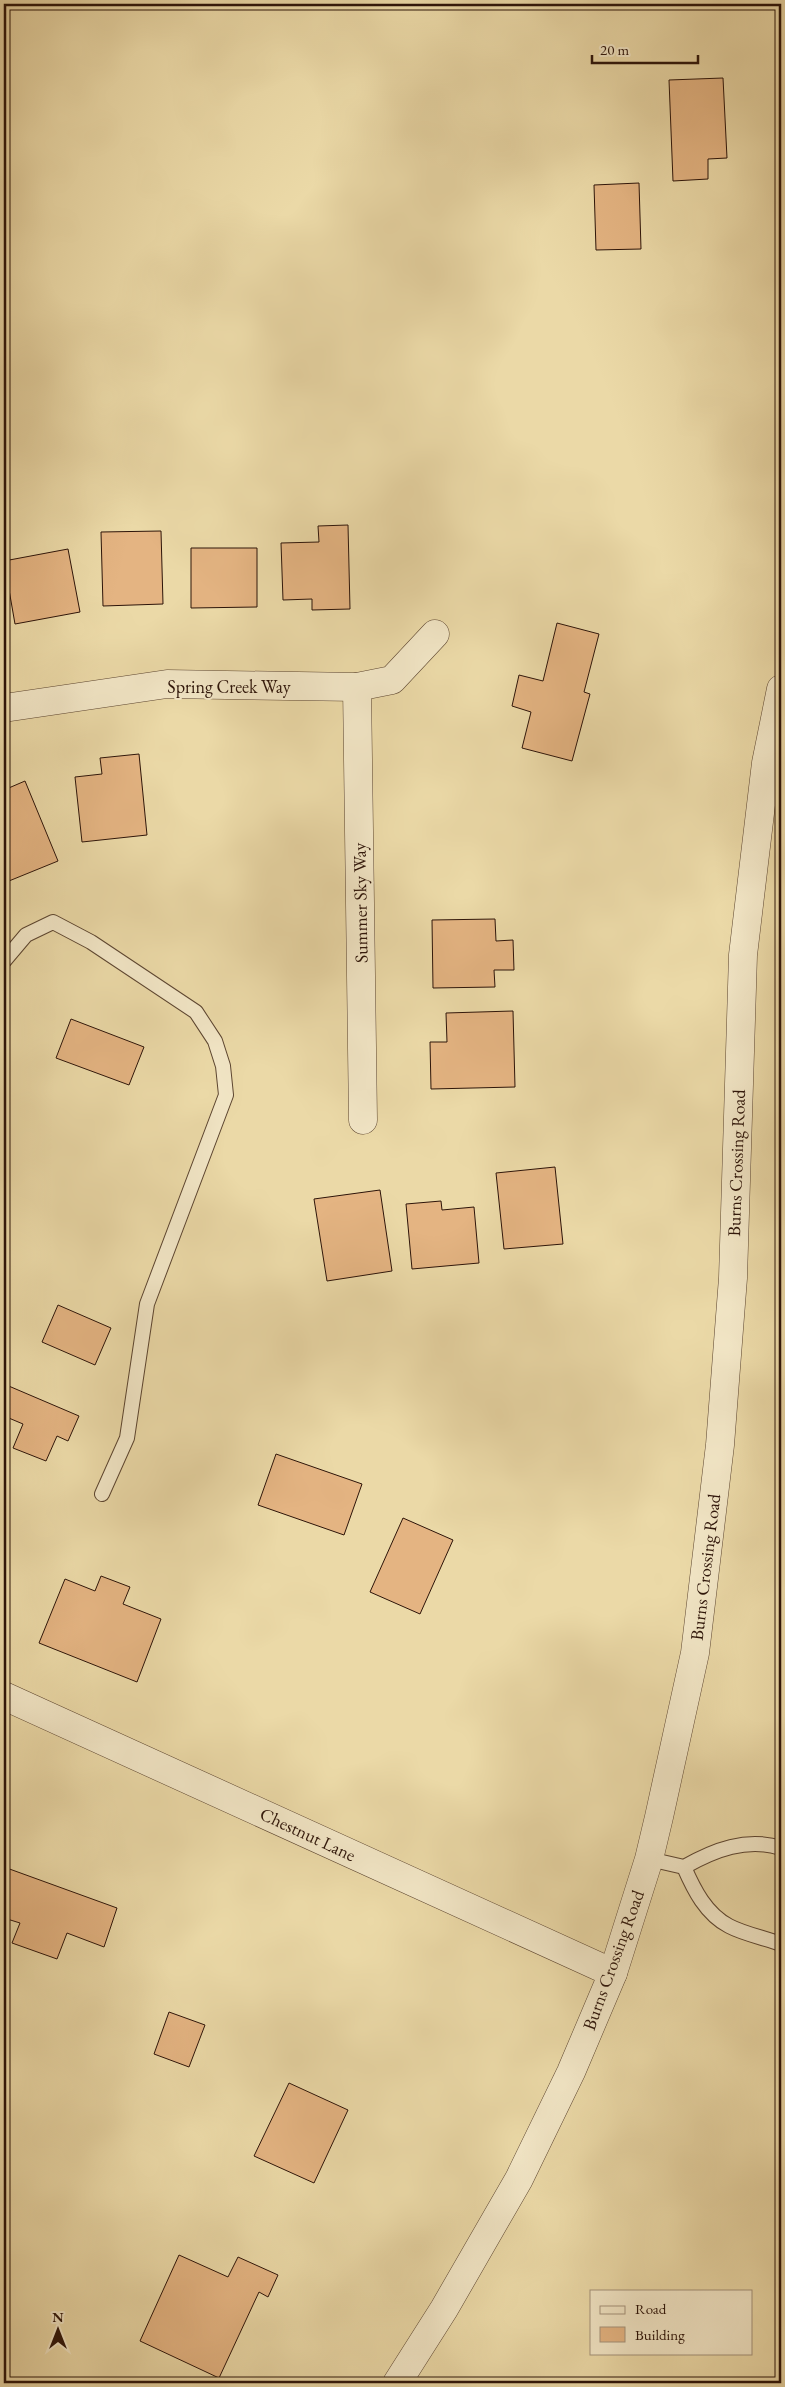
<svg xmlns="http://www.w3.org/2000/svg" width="785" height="2387" viewBox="0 0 785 2387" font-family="'EB Garamond',serif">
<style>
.building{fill:#e4b482;stroke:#2d1409}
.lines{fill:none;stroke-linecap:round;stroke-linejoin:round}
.service-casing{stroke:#5c4530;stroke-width:16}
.minor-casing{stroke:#5c4530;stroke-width:29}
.tertiary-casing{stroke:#5c4530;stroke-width:29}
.service{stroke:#f2e6c6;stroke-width:14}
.minor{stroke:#f2e6c6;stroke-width:28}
.tertiary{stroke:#f2e6c6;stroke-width:28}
.labels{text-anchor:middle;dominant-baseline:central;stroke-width:4;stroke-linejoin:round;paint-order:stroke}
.street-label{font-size:18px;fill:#2d1409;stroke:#f2e6c6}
</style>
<rect width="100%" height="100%" fill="#ebd9a7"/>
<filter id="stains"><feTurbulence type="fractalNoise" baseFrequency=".004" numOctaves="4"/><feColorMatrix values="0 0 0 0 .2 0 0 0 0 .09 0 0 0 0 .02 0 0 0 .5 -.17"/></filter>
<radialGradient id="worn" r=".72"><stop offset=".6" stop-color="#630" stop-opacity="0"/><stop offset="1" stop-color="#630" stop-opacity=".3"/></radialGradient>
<g class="building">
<path d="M723,78L727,158L708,159V179L673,181L669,80Z"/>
<path d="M639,183L641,249L596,250L594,185Z"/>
<path d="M348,525L350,609L312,610V599L283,600L281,543L319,542L318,526Z"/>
<path d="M161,531L163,604L103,606L101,532Z"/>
<path d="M191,548H257V607L191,608Z"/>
<path d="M68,549L80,612L15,624L4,561Z"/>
<path d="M557,623L599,634L584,692L590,694L572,761L522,748L531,712L512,706L519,675L543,681Z"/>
<path d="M139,754L147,835L82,842L75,777L102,774L100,758Z"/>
<path d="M25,781L58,861L4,883V790Z"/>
<path d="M495,919L496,941L513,940L514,970H494L495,987L433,988L432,920Z"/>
<path d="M513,1011L515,1087L431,1089L430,1042H447L446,1013Z"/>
<path d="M71,1019L144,1047L129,1085L56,1058Z"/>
<path d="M555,1167L563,1244L504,1249L496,1173Z"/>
<path d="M380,1190L392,1271L327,1281L314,1199Z"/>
<path d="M441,1201L442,1210L474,1207L479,1263L412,1269L406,1204Z"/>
<path d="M58,1305L111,1328L95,1365L42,1342Z"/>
<path d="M4,1384L79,1416L68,1441L57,1436L46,1461L13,1448L23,1424L4,1416Z"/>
<path d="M276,1454L362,1484L344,1535L258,1505Z"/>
<path d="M403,1518L453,1540L420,1614L370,1592Z"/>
<path d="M101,1576L130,1587L123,1604L161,1619L137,1682L39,1643L65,1579L95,1591Z"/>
<path d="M4,1867L117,1908L104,1947L67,1933L57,1959L12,1943L20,1923L4,1918Z"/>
<path d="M169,2012L205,2025L189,2067L154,2054Z"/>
<path d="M289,2083L348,2110L314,2183L254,2156Z"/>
<path d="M179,2255L228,2277L238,2257L278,2275L268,2297L259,2292L219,2378L140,2341Z"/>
</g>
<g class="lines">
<defs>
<g id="service">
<path d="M4,961L26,935L53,922L91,942L196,1012L215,1041L223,1066L226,1095L147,1304L127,1438L102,1494"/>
<path d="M649,1859L684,1867C714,1850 747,1837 781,1848"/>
<path d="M684,1867C694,1890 706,1914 729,1926C744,1934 765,1938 781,1944"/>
</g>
<g id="minor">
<path d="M357,687L363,1120"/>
<path d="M4,708L167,684L357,687L392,680L435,634"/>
<path d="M4,1696L613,1973"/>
</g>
<path id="tertiary" d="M397,2383L444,2309L519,2179L571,2072L613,1973L649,1859L659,1817L695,1653L720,1445L733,1278L743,955L766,763L781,689"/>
</defs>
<use href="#service" class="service-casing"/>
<use href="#minor" class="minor-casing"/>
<use href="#tertiary" class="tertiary-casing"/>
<use href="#service" class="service"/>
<use href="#minor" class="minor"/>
<use href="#tertiary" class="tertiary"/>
</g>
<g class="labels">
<g class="street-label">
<text x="229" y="686">Spring Creek Way</text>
<text transform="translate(360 903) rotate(-91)">Summer Sky Way</text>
<text transform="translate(736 1163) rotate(-88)">Burns Crossing Road</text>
<text transform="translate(705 1567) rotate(-83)">Burns Crossing Road</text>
<text transform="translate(308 1834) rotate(25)">Chestnut Lane</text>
<text transform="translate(613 1960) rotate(-70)">Burns Crossing Road</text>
</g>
</g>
<rect width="785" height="2387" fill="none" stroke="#ebd9a7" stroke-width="20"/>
<rect x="5" y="5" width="775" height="2377" fill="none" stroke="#2d1409" stroke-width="2.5"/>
<rect x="10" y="10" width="765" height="2367" fill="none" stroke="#2d1409"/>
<rect x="590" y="2290" width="162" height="65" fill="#f2e6c6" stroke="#a3927a"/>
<rect x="600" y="2306" width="25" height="8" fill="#f2e6c6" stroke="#a3927a"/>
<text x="635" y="2314" font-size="15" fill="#2d1409">Road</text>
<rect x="600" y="2327" width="25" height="15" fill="#e4b482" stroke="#a3927a"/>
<text x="635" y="2340" font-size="15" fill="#2d1409">Building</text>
<g transform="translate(58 2330)" stroke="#f2e6c6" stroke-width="4" paint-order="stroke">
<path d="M0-4L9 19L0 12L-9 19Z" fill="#2d1409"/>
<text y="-8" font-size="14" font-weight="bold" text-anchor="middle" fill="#2d1409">N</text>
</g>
<path d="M592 55v8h106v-8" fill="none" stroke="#2d1409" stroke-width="2.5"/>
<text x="600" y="55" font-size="15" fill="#2d1409" stroke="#f2e6c6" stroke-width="4" paint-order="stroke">20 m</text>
<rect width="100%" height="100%" filter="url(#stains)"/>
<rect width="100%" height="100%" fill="url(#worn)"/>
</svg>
